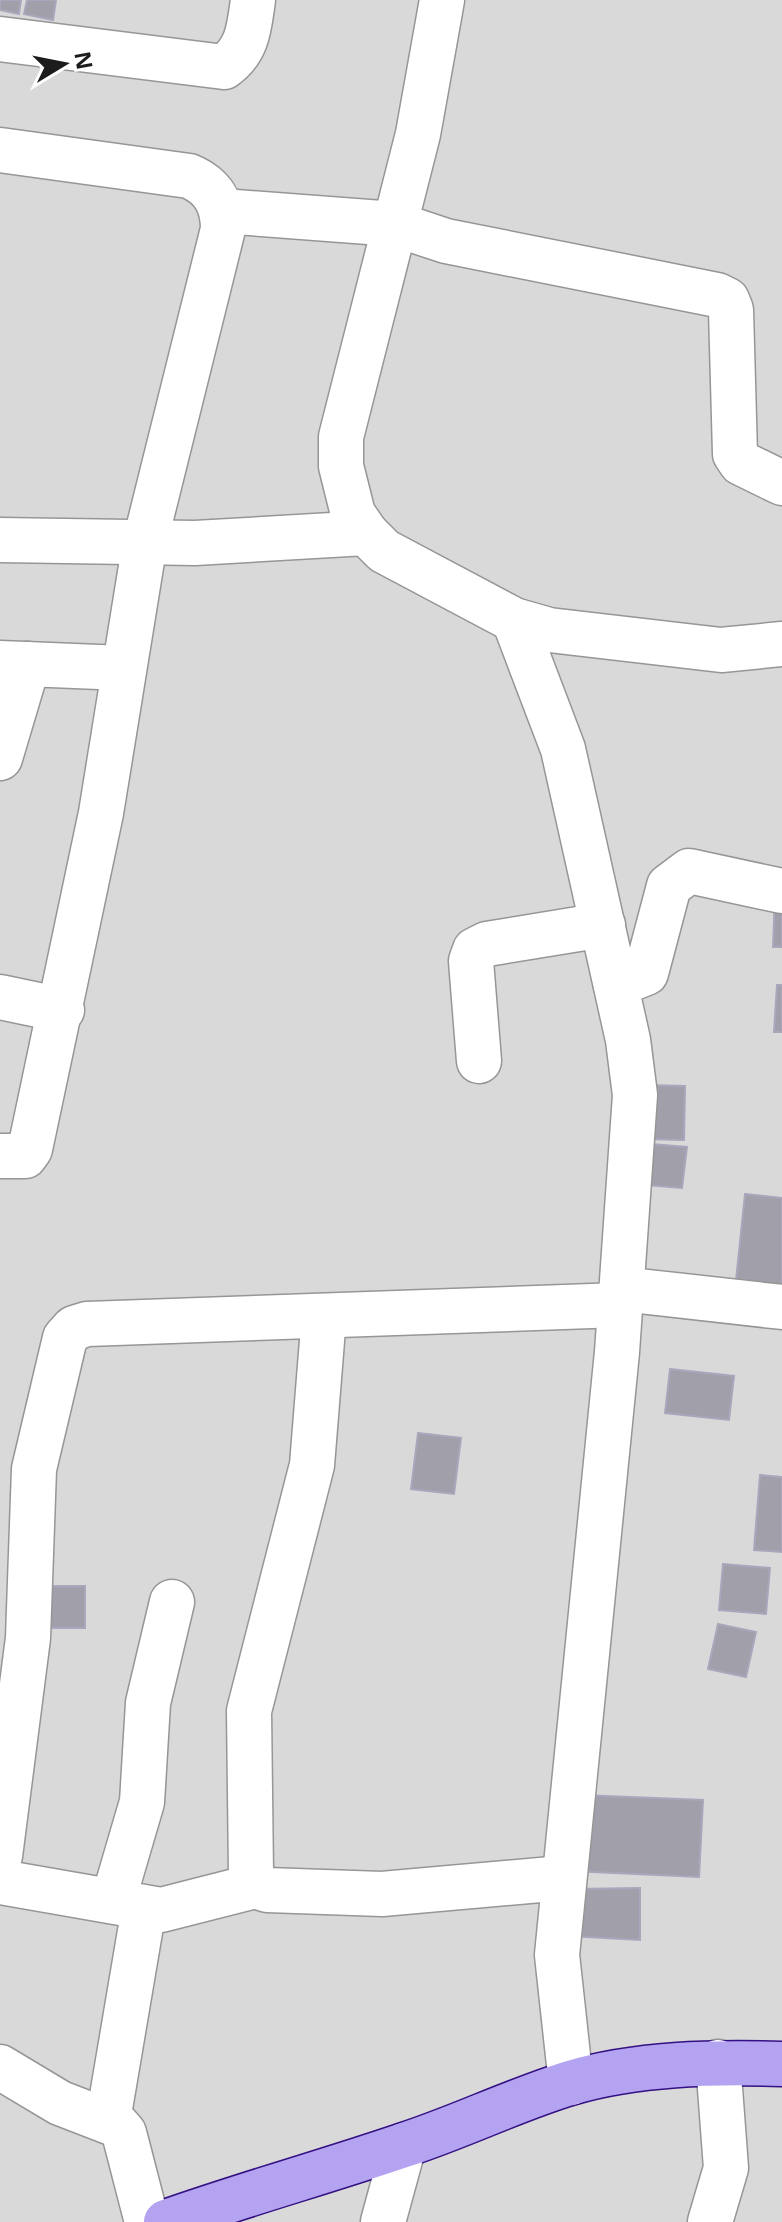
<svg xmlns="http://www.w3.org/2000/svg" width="782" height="2222" viewBox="0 0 782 2222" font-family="'Open Sans',sans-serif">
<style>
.residential{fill:#d9d9da}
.building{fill:#a09faa;stroke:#a8a7bc;stroke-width:2}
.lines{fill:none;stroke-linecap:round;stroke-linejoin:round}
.minor-casing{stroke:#969696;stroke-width:47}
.major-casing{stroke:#341083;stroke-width:47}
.minor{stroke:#fff;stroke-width:44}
.major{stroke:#b3a3f1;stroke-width:44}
</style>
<rect width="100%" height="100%" fill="#e5e2ec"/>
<rect class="residential" x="0" y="0" width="782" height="2222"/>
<g class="building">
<path d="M0,0H21L19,14L0,10Z"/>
<path d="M27,0H56L53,20L24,14Z"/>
<path d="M775,894H782V947H773Z"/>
<path d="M777,985H782V1032H774Z"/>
<path d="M646,1085L685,1086L684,1140L645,1139Z"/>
<path d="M639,1143L687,1147L682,1188L634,1184Z"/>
<path d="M745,1194L782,1198V1295L735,1290Z"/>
<path d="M670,1369L734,1376L729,1420L665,1413Z"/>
<path d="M418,1433L461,1438L454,1494L411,1489Z"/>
<path d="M760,1475L782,1477V1552L754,1550Z"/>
<path d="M723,1564L770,1568L766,1614L719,1610Z"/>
<path d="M46,1586H85V1628H45Z"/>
<path d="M718,1624L756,1632L746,1677L708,1669Z"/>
<path d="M581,1795L703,1800L699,1877L572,1871Z"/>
<path d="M640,1888V1940L569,1936L574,1889Z"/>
</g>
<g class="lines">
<defs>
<g id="minor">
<path d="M442,0L418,134L341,437V466L353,514L366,533L384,551L514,620L549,630L721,650L782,644"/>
<path d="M0,39L224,67C248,50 249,28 253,0"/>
<path d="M0,150L189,176C213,186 223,204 223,229L145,542L101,813L30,1149L25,1156H0"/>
<path d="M223,211L395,224L446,241L717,295L727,300L731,310L735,454L741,463L782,483"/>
<path d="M0,540L195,543L366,533"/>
<path d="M514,620L563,749L628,1040L635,1095L617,1352L557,1955L571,2083"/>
<path d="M0,663L124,668"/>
<path d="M0,758L28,664"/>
<path d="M616,985L646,973L669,886L689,871L782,891"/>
<path d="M0,997L62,1010"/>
<path d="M479,1061L471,961L475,950L487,944L603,925"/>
<path d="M621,1289L782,1307"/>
<path d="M324,1316L312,1465L249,1711L251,1874L255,1886L267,1890L382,1894L563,1878"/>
<path d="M0,1856L28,1638L34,1469L65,1338L74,1328L87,1324L620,1305"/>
<path d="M0,1882L161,1910L255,1886"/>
<path d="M113,1901L142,1802L148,1703L172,1602"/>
<path d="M0,2067L60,2103L117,2125L124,2133L147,2222"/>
<path d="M108,2120L144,1908"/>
<path d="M383,2222L404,2145"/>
<path d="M710,2222L726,2168L718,2062"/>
</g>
<path id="major" d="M166,2222C245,2194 325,2172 404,2145C460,2127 514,2100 570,2083C637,2063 712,2062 782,2064"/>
</defs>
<use href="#minor" class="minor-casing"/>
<use href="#major" class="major-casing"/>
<use href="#minor" class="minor"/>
<use href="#major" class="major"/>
</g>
<g transform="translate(64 64) rotate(80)" stroke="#ffffff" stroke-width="6" paint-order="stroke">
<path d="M0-6L14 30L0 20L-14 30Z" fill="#1c1c1c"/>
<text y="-12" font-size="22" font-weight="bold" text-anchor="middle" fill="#1c1c1c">N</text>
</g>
</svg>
